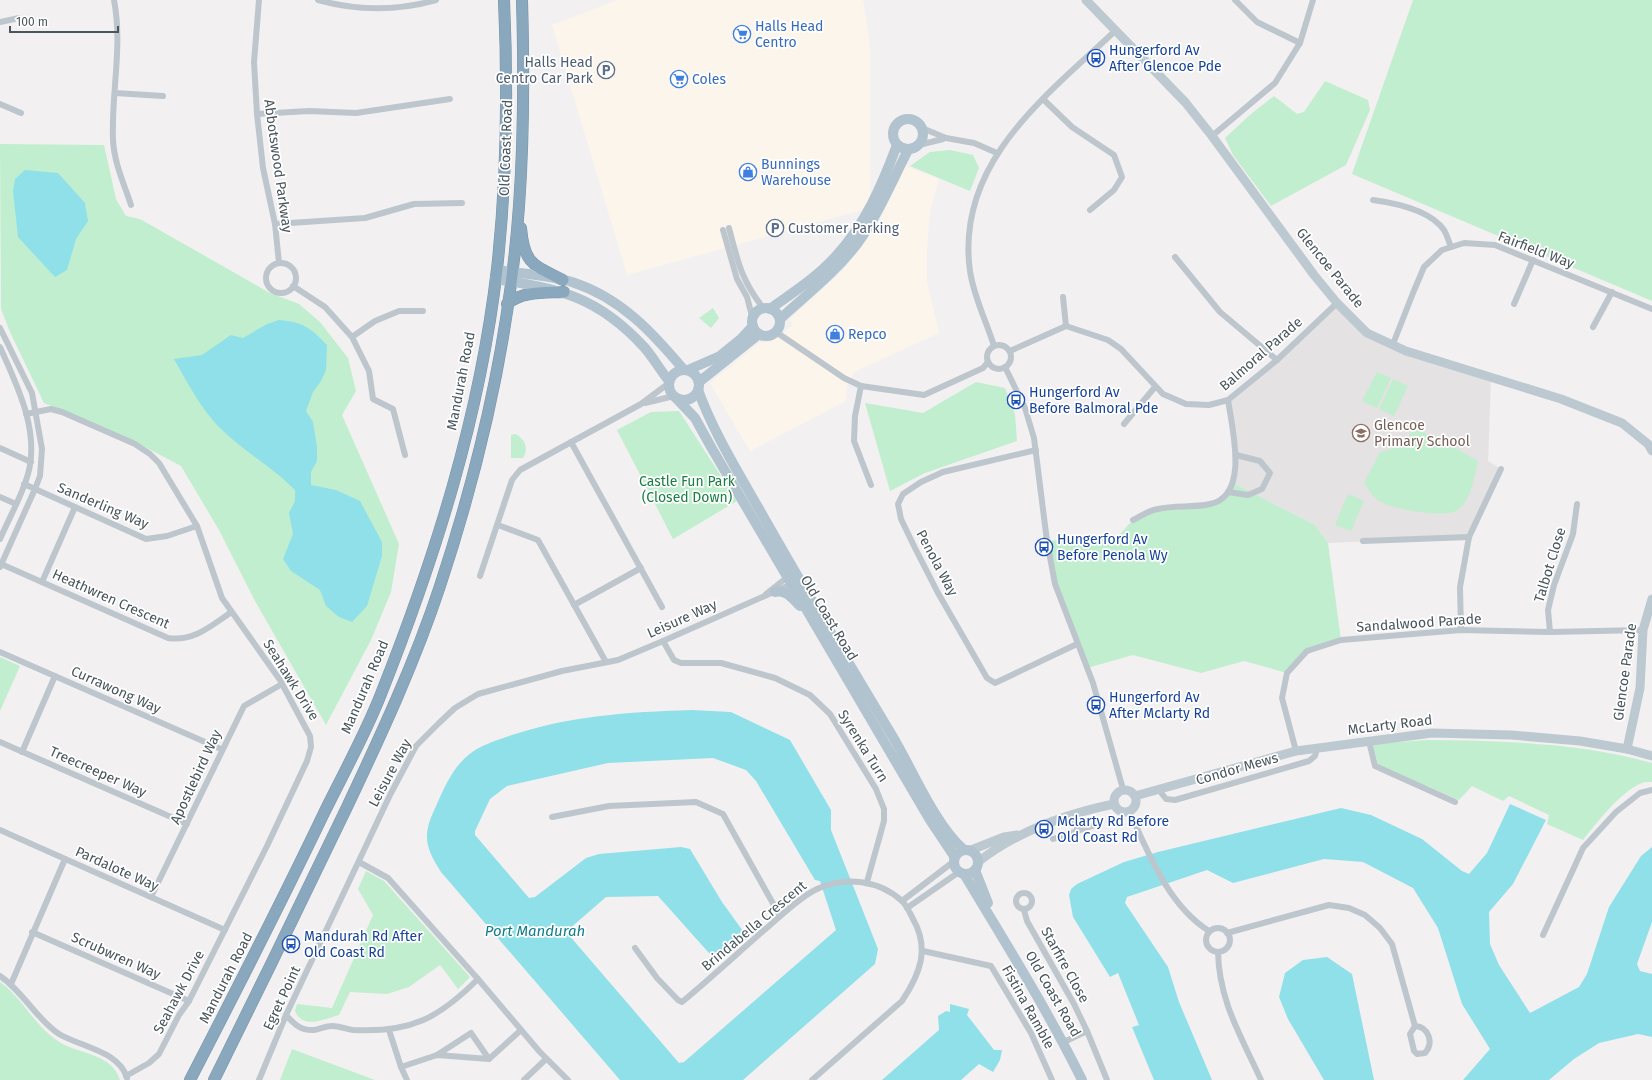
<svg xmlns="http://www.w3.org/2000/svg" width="1652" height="1080" viewBox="0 0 1652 1080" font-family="'Fira Sans',sans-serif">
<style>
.commercial{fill:#fcf5eb}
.education{fill:#e4e2e2}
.green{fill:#c1eece}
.water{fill:#90e0e9;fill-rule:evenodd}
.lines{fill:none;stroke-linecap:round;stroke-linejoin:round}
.highway-casing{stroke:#7593a9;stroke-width:12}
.street{stroke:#bdc6cd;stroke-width:6}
.secondary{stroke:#bdc9d1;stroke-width:9}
.primary{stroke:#b1c3ce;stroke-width:10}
.highway{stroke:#8aa8bd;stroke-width:11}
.labels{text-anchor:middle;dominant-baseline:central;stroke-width:3.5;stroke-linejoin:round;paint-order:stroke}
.shop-label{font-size:14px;fill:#366cbe;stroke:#fff;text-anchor:start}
.transit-label{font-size:14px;fill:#164399;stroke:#fff;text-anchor:start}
.service-label{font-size:14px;fill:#4e5e75;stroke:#fff;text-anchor:end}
.street-label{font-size:14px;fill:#49565d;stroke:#fff}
.education-label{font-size:14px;fill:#785e54;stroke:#fff;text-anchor:start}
.park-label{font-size:14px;fill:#1b7e42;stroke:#fff}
.water-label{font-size:15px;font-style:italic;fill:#117d8a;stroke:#fff}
</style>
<rect width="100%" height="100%" fill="#f3f0f1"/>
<g class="commercial">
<path d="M618,0H863L870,46V208L627,275L552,25Z"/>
<path d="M905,166L939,179L930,212L927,248V282L939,333L854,372L847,386L846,401L750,451L710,383L759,343L771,342L793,325L789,320L842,271L878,225Z"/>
</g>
<path class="education" d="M1337,303L1367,333L1491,377L1488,461L1501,469L1469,537L1328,543L1315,525L1233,483L1236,455L1228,400Z"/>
<g class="green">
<path d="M1413,0H1652V301L1352,174Z"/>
<path d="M1325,81L1368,100L1370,110L1346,165L1271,206L1233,155L1225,138L1251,114L1274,96L1297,114L1304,112Z"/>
<path d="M0,144L104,145L116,199L126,216L140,219L270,293L299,304L320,322L348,358L356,391L342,415L399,544L391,592L371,640L326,725L255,601L219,530L181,466L134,441L44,403L10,332L1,309Z"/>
<path d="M950,150L973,155L979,168L970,191L910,166L930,152Z"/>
<path d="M713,308L719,318L711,328L699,318Z"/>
<path d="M1377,372L1391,378L1377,408L1362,401Z"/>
<path d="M1393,379L1408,386L1394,416L1379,409Z"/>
<path d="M976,382L1005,388L1015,414L1017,441L925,473L890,491L865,403L923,413Z"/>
<path d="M679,411L737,501L673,539L617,430L651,412Z"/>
<path d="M1414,428L1457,449L1478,461C1474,477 1472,501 1456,511C1443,518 1386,509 1375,498C1371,494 1368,488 1364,483L1380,452L1403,446Z"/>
<path d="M515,434C525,438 529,449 523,458H511V435Z"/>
<path d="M1233,483L1315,525L1328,543L1341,640L1307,651L1287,673L1244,661L1201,673L1133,655L1087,668L1064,612L1047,541L1119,535L1133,520L1157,509L1211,504L1226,496Z"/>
<path d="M1348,494L1364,501L1351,531L1335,525Z"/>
<path d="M0,657L20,666L0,711Z"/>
<path d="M1426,740C1501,741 1579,742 1652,763V782C1630,778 1596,824 1583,840L1547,824L1549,815L1509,796L1503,801L1472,786L1459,800L1378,765L1373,744Z"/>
<path d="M366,871L384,881L470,977L458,989L440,965L409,987L387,994L350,992L339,1015C324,1019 303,1030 295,1011L297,1004L332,1008L373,915L358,889Z"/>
<path d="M0,982C24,999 36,1030 63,1044C82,1054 113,1055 120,1080H0Z"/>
<path d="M292,1049L375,1080H280Z"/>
</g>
<g class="water">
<path d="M25,170L58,173L85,203L88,221L76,239L67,270L55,277L18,237L13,191L15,179Z"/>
<path d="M279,320C303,322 311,328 327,345L326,370L321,381L313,392L306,411L313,422L317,447V461L311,472V485L336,490L360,501L382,542V556L367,606L352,622L339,617L326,606L320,590L291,571L283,559L293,534L289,513L295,501V490C272,466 241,450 218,426C200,407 187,382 174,359L202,355L231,335L243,338L267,324Z"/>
<path d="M692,710L731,712L790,740L831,810V830L878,949L875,964L743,1080H620L441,872C423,844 423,833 437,804C444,788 452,770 465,758C476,747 492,742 506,737C567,716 627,712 692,710ZM713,758L746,770L756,781L815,880L820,881L836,930L684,1062L679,1063L568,934V930L606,897L658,896L717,962L748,938L722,902L690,849L681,847L599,854L586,858L535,897L529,898L475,835V831L490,799L507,786L608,763Z"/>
<path d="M1510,804L1546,820L1513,884L1489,912L1490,944L1499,965L1530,1013L1579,987L1587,974L1609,907L1641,856L1652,847V922L1637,964L1640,971L1652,974V1037L1638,1034L1599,1043L1574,1059L1549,1080H1463L1490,1049L1462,1004L1438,928L1413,888L1363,862L1324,859L1233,883L1207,870L1127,897L1125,903L1168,967L1179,1002L1212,1080H1154L1132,1027L1139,1025L1118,973L1110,977L1073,917L1069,895L1071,889L1077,884L1124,862L1158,852L1341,808L1371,815L1422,839L1462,871L1469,874L1487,853Z"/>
<path d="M1327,957L1352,974L1374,1080H1324L1288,1019L1279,997L1285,973L1303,960Z"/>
<path d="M950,1004L969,1009L967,1015L994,1050H1002L1000,1060L993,1072L979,1064L961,1080H882L939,1030L938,1016L946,1011L950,1012Z"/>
</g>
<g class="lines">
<defs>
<g id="highway">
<path d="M521,228C524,264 533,265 563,280"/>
<path d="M507,304C522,291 544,293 564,292"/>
<path d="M190,1080C236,991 281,903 324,813C343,774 365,735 381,694C435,558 480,416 497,269C507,179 508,90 504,0"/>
<path d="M214,1080C259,989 303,899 347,807C381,735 415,662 440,586C480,465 510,333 519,206C524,137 524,69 522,0"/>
</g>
</defs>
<use href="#highway" class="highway-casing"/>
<g class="street">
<path d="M114,0C123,47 111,93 113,140C114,162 124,184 131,205"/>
<path d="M259,0L254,62L257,114L263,168L275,224L279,263"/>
<path d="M318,0C358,11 397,11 436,0"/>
<path d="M1235,0L1257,22L1300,43"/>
<path d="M0,22L19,18"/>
<path d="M115,93L163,96"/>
<path d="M1043,99L1072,127L1114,155L1122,177L1114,190L1090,210"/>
<path d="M0,104L21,113"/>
<path d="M257,114L309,111L356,113L450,99"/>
<path d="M922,128L946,138L974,143L997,153"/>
<path d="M1212,136L1275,83L1300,43L1313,0"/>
<path d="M919,145L943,139"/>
<path d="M1373,200C1395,203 1430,210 1444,230C1447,235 1449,242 1451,247"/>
<path d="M275,224L365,218L414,204L462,203"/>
<path d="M729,228C738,262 741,280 764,309"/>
<path d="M723,230L737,279L747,297L753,320"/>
<path d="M1175,257L1220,312L1277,360"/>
<circle cx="281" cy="278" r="15"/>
<path d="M293,286L325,307L352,337L369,371L373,399L393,409L405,455"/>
<path d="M1063,297L1066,326"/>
<path d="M1514,304L1533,260"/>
<path d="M1593,327L1612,292"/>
<path d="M0,328L32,393L42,449L40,476L35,489L0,567"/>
<path d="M776,332L844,378L861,386L924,395L983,368L988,362"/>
<path d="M352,337L375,321L399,311H423"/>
<path d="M1393,344L1413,293L1424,267L1442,250L1464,243L1495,245L1652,309"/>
<circle cx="999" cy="357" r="12"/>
<path d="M994,346C986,320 974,298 970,271C955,163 1046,96 1115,31"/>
<path d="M0,347C17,385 40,431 28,474C22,496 9,518 0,539"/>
<path d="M1010,351L1066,326L1108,340L1121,349L1163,394L1186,404L1209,405L1228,400L1277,360L1337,303"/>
<path d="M1005,367L1025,408L1034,438L1047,541L1055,584L1093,683L1123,789"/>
<path d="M861,386L855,416L854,441L871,485"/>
<path d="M645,403L674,396"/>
<path d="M26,414L51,409L62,412L135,444L150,454L159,463L197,526L222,598L280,680L310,736L311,747L307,761L267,846L189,1001L179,1015L159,1054L149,1063L126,1076"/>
<path d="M1124,424L1155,387"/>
<path d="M571,442L662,607"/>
<path d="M0,448L31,462"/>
<path d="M1036,450L943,472L921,482L903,494L898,504L901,519L915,548L938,593L987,678L995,683L1077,644"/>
<path d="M24,484L146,539L167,536L197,526"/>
<path d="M1228,492L1248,495L1262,489L1270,473L1260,461L1236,455"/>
<path d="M0,497L16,504"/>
<path d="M1133,520C1141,516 1149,510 1158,509C1175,505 1193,508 1210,504C1250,496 1232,428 1228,400"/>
<path d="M498,525L538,540L606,662"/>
<path d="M1363,541L1469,537"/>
<path d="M1,564L168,638C193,642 211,626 230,613"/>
<path d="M480,576L512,480L520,470L641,404L669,383"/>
<path d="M42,582L75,507"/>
<path d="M766,594L790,575"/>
<path d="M574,605L641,568"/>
<path d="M1461,630L1460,587L1469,537L1501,469"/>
<path d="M1550,632L1548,610L1554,585L1573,534L1577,504"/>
<path d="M663,641L674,660L681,663H721L775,678L810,695L830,714L876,789L884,809V821L867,882"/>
<path d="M0,652L221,749"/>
<path d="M1369,741L1375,766L1455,802"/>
<path d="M0,742L187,824"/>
<path d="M1296,751L1282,698L1287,673L1307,651L1341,640L1461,630L1550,632L1643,630"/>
<path d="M22,752L55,676"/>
<path d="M1159,790L1166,799L1175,800L1309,761L1315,756L1317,748"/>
<path d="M1129,811C1149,854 1168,905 1209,931"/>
<path d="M1073,815L1078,831"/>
<path d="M552,817L609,806L696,802L723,814L780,916"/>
<path d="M0,830L225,930"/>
<path d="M1053,839L1098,824"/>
<path d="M359,862L388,878L478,979L539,1051L568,1080"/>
<circle cx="1024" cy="901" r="8"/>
<path d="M151,897L244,706L282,684"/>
<path d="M902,901L953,862"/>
<path d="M907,908L959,872"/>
<path d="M1024,910L1027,921L1074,1004L1087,1031"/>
<circle cx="1218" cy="940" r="12"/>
<path d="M32,932L189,1001"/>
<path d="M1227,933L1329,905L1349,908L1365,915L1380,928L1392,944L1415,1026C1429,1027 1434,1043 1425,1053L1417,1054L1414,1051L1410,1034L1415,1026"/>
<path d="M1543,935L1583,848L1616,812L1640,793L1652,790"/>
<path d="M635,948L657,978L678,1000L682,1002C712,977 740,951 769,926C783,914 800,897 817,889C845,876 879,880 902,901C907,906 910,913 913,919C930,949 920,974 902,1001L812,1080"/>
<path d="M923,951L991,966L1031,1033L1052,1080"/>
<path d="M1218,952C1219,1001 1241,1036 1261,1080"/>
<path d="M0,976C23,991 36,1019 59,1034C81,1047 119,1051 127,1078"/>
<path d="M11,984L65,859"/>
<path d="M286,1015C294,1024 301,1031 314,1030C320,1029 326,1026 332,1026C339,1026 346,1029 353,1030C411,1033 439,1018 478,979"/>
<path d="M389,1030L401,1067L437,1055L489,1059L521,1030"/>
<path d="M1064,1042L1087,1031L1107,1080"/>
<path d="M437,1055L471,1033L489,1059"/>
<path d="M401,1067L407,1080"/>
<path d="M259,1080L286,1015L390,795L416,746L439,723L455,708L478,694L562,671L618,660L663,641L794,583"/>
<path d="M524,1080L546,1059"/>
</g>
<g class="secondary">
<path d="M1086,0L1185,102L1212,136L1314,275L1337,303L1367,333L1406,351L1561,399L1622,423L1648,444L1652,451"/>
<path d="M1627,749L1640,688L1643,630L1652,599"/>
<circle cx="1125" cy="801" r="11"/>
<path d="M1135,796L1296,751L1432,733L1511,735L1580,741L1627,749L1652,756"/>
<path d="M971,850L1004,837L1017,835"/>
<path d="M978,862C1016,832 1066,814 1114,804"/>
</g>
<g class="primary">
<circle cx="908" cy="134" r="15"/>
<path d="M497,270C522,274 548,275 572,282C621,298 652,332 684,370"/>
<path d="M495,279C560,289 597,296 644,347C653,357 660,370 669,381"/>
<circle cx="766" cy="322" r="14"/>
<path d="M770,309C792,293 816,278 835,257C865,225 882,185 897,145"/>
<path d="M780,319C806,295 835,273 857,244C878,215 892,181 908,150"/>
<path d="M688,370L720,356L741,339L753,326"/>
<circle cx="684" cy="385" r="15"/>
<path d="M699,382L759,334"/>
<path d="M698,390C714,434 740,475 763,516C805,590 849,664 893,737C912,769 936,826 963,849"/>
<path d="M676,398L695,418L711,447L930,820L954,856"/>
<path d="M775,592C786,589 793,599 800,606"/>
<circle cx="966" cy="862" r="12"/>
<path d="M975,870L988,903"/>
<path d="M964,874C1005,942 1047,1009 1082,1080"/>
</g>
<use href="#highway" class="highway"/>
</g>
<defs>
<symbol id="supermarket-ring" viewBox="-11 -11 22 22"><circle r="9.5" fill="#fff" stroke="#3f7fe0" stroke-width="1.5"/><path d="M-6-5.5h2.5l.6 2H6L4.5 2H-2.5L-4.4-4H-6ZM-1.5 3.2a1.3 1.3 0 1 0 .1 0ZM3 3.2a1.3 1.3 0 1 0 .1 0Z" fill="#3f7fe0"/></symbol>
<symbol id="bus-ring" viewBox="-11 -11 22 22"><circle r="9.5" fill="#fff" stroke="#1a4fb4" stroke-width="1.5"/><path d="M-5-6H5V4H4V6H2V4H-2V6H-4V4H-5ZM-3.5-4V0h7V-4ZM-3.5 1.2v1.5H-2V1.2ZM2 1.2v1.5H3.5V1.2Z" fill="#1a4fb4"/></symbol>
<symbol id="parking-ring" viewBox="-11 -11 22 22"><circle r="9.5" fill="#fff" stroke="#5c6f8a" stroke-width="1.5"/><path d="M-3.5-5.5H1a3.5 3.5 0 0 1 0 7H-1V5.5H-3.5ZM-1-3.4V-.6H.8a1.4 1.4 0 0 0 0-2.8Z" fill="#5c6f8a"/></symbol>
<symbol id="shop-ring" viewBox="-11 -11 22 22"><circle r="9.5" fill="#fff" stroke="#3f7fe0" stroke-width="1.5"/><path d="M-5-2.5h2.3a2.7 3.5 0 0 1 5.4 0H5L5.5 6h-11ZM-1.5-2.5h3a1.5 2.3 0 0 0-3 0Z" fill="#3f7fe0"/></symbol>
<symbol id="school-ring" viewBox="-11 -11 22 22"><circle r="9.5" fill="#fff" stroke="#8d6e63" stroke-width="1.5"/><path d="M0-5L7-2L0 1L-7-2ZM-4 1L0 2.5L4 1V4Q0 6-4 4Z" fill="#8d6e63"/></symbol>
</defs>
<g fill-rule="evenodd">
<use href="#supermarket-ring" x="732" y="24" width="20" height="20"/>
<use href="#bus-ring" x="1086" y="48" width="20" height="20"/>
<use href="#parking-ring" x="596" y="60" width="20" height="20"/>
<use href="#supermarket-ring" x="669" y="69" width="20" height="20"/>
<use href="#shop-ring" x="738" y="162" width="20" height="20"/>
<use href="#parking-ring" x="765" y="218" width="20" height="20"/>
<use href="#shop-ring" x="825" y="324" width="20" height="20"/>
<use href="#bus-ring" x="1006" y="390" width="20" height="20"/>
<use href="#school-ring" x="1351" y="423" width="20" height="20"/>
<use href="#bus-ring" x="1034" y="537" width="20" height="20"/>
<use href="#bus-ring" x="1086" y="695" width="20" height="20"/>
<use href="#bus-ring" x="1034" y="819" width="20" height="20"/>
<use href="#bus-ring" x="281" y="934" width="20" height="20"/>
</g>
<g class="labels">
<g class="shop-label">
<text x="755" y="26">Halls Head<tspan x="755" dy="16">Centro</tspan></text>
<text x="692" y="79">Coles</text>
<text x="761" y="164">Bunnings<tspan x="761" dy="16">Warehouse</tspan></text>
<text x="848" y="334">Repco</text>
</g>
<g class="transit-label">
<text x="1109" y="50">Hungerford Av<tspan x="1109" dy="16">After Glencoe Pde</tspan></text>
<text x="1029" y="392">Hungerford Av<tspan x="1029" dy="16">Before Balmoral Pde</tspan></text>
<text x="1057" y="539">Hungerford Av<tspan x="1057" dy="16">Before Penola Wy</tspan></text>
<text x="1109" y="697">Hungerford Av<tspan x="1109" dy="16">After Mclarty Rd</tspan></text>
<text x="1057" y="821">Mclarty Rd Before<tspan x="1057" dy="16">Old Coast Rd</tspan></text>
<text x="304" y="936">Mandurah Rd After<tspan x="304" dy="16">Old Coast Rd</tspan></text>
</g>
<g class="service-label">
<text x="593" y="62">Halls Head<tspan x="593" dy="16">Centro Car Park</tspan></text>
<text x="788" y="228" text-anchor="start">Customer Parking</text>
</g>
<g class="street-label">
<text transform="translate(506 148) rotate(-88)">Old Coast Road</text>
<text transform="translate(278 166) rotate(82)">Abbotswood Parkway</text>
<text transform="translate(1536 250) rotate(21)">Fairfield Way</text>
<text transform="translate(1330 268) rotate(51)">Glencoe Parade</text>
<text transform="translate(1261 354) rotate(-41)">Balmoral Parade</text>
<text transform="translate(461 381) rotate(-79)">Mandurah Road</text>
<text transform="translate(103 506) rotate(23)">Sanderling Way</text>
<text transform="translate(937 563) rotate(62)">Penola Way</text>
<text transform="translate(1550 565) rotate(-73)">Talbot Close</text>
<text transform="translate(111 599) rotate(24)">Heathwren Crescent</text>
<text transform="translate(829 618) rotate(59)">Old Coast Road</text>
<text transform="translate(682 619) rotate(-24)">Leisure Way</text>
<text transform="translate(1419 623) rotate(-4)">Sandalwood Parade</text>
<text transform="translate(1625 672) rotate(-82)">Glencoe Parade</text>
<text transform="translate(291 680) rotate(58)">Seahawk Drive</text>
<text transform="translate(365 687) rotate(-67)">Mandurah Road</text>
<text transform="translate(116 690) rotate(24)">Currawong Way</text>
<text transform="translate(1390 725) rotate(-7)">McLarty Road</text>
<text transform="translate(863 746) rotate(58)">Syrenka Turn</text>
<text transform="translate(1237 769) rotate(-16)">Condor Mews</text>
<text transform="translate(98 772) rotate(24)">Treecreeper Way</text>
<text transform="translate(390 773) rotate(-62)">Leisure Way</text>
<text transform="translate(196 777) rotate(-65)">Apostlebird Way</text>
<text transform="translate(117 869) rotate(24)">Pardalote Way</text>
<text transform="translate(754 926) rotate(-40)">Brindabella Crescent</text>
<text transform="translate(116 956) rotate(24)">Scrubwren Way</text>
<text transform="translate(1065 965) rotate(61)">Starfire Close</text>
<text transform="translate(226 978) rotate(-63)">Mandurah Road</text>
<text transform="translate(179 992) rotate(-62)">Seahawk Drive</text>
<text transform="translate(1053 994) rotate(60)">Old Coast Road</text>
<text transform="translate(282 998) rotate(-65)">Egret Point</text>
<text transform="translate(1028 1007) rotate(61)">Fistina Ramble</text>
</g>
<g class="education-label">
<text x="1374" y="425">Glencoe<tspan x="1374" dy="16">Primary School</tspan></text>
</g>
<g class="park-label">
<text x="687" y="481">Castle Fun Park<tspan x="687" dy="16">(Closed Down)</tspan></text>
</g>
<g class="water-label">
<text x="535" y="931">Port Mandurah</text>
</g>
</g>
<path d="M10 26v6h108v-6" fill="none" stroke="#49565d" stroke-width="2"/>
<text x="16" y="26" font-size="12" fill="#49565d" stroke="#ffffff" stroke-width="3" paint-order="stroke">100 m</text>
</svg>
